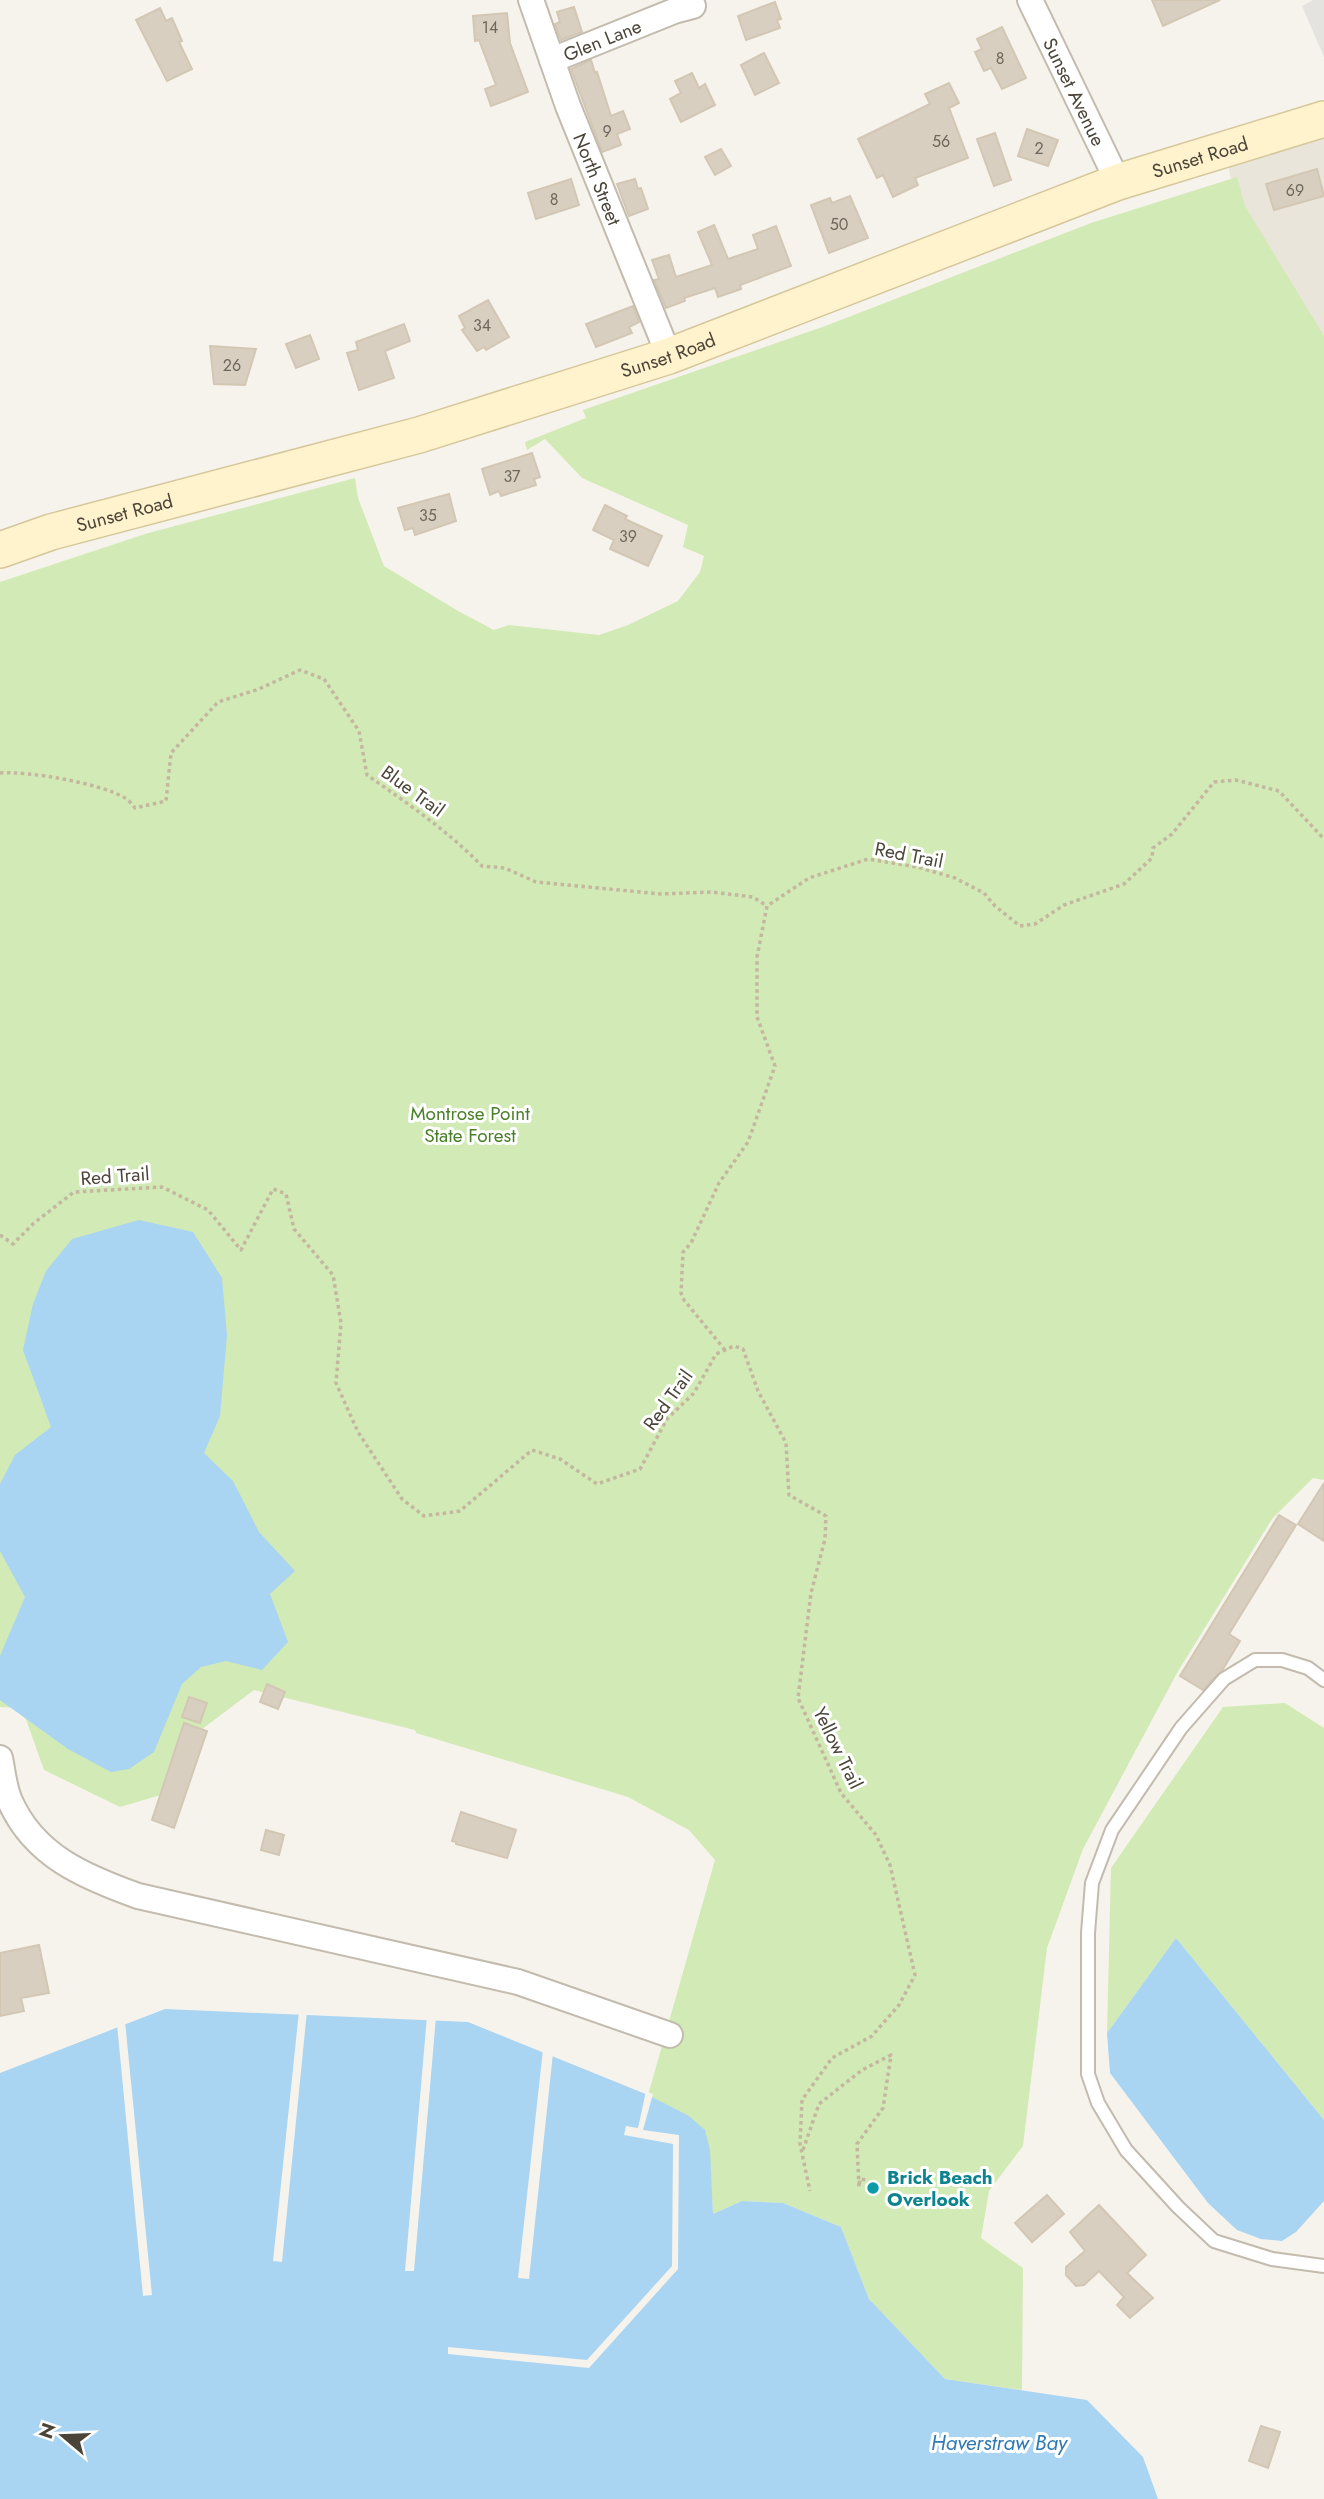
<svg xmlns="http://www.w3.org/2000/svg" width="1324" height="2499" viewBox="0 0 1324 2499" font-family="Jost,sans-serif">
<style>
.residential{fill:#eae5da}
.green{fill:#d2eab5}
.parking{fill:#e5e3e0}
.water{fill:#a9d4f2}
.pier{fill:#f6f3ec}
.building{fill:#d8cfc1;stroke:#d3c7b4;stroke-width:2}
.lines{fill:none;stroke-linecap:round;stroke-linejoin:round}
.lane-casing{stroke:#c2bbae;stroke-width:16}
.street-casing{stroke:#c2bbae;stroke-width:28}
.secondary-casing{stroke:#d6c79b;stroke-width:38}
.path{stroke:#c4b79f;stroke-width:3.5;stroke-dasharray:3.5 3.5;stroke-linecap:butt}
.lane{stroke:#fff;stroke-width:12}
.street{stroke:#fff;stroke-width:24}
.secondary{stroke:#fff3cd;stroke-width:35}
.culture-dot{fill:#0f9aa8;stroke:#fff;stroke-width:2.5}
.labels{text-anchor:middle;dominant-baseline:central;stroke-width:6;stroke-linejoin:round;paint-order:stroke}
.number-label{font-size:16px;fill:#6e675b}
.street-label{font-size:19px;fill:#4b4439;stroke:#fff}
.park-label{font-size:19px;fill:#4a7f2a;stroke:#fff}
.culture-label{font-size:19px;font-weight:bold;fill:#0d838f;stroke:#fff;text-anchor:start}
.water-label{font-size:21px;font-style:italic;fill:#2e7ab2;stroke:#fff}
</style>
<rect width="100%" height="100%" fill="#f6f3ec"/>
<path class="residential" d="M1324,130V336L1323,337L1232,185L1227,159Z"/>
<g class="green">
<path d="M1237,177L1245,206L1324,336V1480L1313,1478L1272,1519L1177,1673L1083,1849L1047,1948L1023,2146L989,2191L981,2238L1023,2268L1022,2390L945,2379L869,2299L841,2227L783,2203L742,2201L713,2214L709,2146L648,2095L715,1860L689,1830L628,1797L416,1733L415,1730L254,1690L193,1736L171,1792L120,1807L44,1770L22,1708L0,1707V582L145,534L355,478L358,498L384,566L458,611L494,630L509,625L599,635L628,625L678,601L700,572L704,556L683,547L688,525L582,478L545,439L527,450L525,442L586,418L583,410L828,325L1091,223Z"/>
<path d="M1285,1703L1324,1728V2120L1176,1938L1107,2033L1111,1868L1223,1707Z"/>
</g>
<path class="parking" d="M1313,0H1324V57L1302,6Z"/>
<g class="water">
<path d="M139,1220L193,1232L222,1278L227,1335L220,1416L204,1453L233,1481L259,1532L295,1571L270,1594L288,1642L262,1670L226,1661L201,1667L182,1684L154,1752L129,1769L111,1772L68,1749L0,1700V1656L25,1597L0,1551V1484L15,1455L51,1427L23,1350L33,1304L46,1271L72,1239Z"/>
<path d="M1176,1938L1324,2120V2201L1296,2232L1282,2241L1261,2239L1237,2230L1208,2203L1110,2073L1107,2033Z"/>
<path d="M165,2009L468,2022L648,2095L689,2116L705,2130L710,2150L713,2214L742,2201L783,2203L841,2227L869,2299L945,2379L1087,2400L1143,2457L1158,2499H0V2073Z"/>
</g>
<g class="pier">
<path d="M299,2011H307L282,2262L273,2261Z"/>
<path d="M427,2016L436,2017L414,2271H405Z"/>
<path d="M125,2021L152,2295L143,2296L117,2024Z"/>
<path d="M543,2049L553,2053L529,2279L518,2278Z"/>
<path d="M646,2091L653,2094L643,2130L679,2135L678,2269L589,2368L448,2354V2347L587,2360L672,2266L673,2144L624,2135L626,2126L638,2128Z"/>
</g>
<g class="building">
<path d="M1152,0H1220L1163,26Z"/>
<path d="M775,2L781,19L777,20L780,28L746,40L738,16Z"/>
<path d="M574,7L582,32L561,40L555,24L560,22L557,12Z"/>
<path d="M160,8L166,21L172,18L182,41L179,42L192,69L167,81L136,20Z"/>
<path d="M507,13L510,43L528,92L491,106L485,89L496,85L479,40L475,41L473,16Z"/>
<path d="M1002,27L1026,78L1002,89L991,68L984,71L975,52L982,49L977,39Z"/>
<path d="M764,53L779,83L755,95L741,65Z"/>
<path d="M591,60L595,73L597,72L611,116L623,111L630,129L617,134L621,145L602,152L571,69Z"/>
<path d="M692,73L699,88L705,84L715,105L681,122L670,99L681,93L675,81Z"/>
<path d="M949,83L959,103L949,108L968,158L915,178L918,185L893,197L883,175L877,178L858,139L930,104L925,94Z"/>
<path d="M1027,129L1058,140L1048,166L1018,156Z"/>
<path d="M995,133L1011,180L994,186L977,139Z"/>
<path d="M721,149L731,166L715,175L705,157Z"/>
<path d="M1317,169L1324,196L1274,210L1266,184Z"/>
<path d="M571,179L579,205L536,219L528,193Z"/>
<path d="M635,179L638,189L641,188L648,209L629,216L617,184Z"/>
<path d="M850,196L868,238L829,253L811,205L830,198L832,203Z"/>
<path d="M714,225L728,259L758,249L753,235L776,226L791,266L740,285L741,289L718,297L715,288L684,298L685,301L666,308L654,280L659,279L652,260L669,255L676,277L712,265L698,232Z"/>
<path d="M488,300L509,337L486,350L484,347L477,351L462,330L465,328L459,316Z"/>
<path d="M633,306L639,322L629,327L632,333L596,347L586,324Z"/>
<path d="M404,324L410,341L385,351L394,378L359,390L347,353L358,350L356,342Z"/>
<path d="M310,335L319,359L296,368L286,344Z"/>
<path d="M210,346L256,349L245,385L214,384Z"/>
<path d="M532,453L540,477L534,479L536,485L501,496L499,491L490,495L482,469Z"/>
<path d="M449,494L456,521L415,535L413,528L405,530L398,508Z"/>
<path d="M605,505L627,516L625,519L662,536L648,566L610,549L614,540L593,530Z"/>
<path d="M1324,1483V1541L1298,1524Z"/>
<path d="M1279,1515L1296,1525L1229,1634L1240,1641L1223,1669L1203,1690L1180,1676Z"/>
<path d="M267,1684L285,1692L278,1709L260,1702Z"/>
<path d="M189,1697L207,1703L200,1723L182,1717Z"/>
<path d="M184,1723L207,1731L174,1828L152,1820Z"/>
<path d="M461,1812L516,1830L507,1858L456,1844V1842L452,1841Z"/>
<path d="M266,1830L284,1835L279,1855L261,1850Z"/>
<path d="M39,1945L49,1993L21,1998L24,2011L0,2016V1953Z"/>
<path d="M1047,2195L1064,2214L1032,2242L1015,2223Z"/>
<path d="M1099,2205L1146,2255L1127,2273L1153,2298L1130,2318L1117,2305L1124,2297L1099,2271L1084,2285L1076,2286L1066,2275V2267L1085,2251L1070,2232Z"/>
<path d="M1261,2426L1280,2432L1268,2468L1249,2461Z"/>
</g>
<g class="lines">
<defs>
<path id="lane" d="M1324,1680L1308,1668L1282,1660H1255L1224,1679L1181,1728L1112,1830L1092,1883L1088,1933V2074L1098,2103L1126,2150L1178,2207L1214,2241L1272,2259L1324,2266"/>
<g id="street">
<path id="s1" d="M531,0L568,106L669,356"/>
<path id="s2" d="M1030,0L1118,182"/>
<path id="s3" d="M552,60L674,11L693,6"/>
<path d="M0,1758C3,1772 4,1788 10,1801C34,1856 85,1877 138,1896L518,1982L670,2035"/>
</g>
<g id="secondary">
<path id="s4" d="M0,550L51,532L419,435L669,356L1118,182L1324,119"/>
</g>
</defs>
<use href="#lane" class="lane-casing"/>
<use href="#street" class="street-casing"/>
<use href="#secondary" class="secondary-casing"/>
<g class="path">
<path d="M0,773C28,771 99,783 123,797C128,799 132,804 135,808L166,801L171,753L218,702L259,689L300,670L324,679L359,731L367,775C407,803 448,831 482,866L505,868L536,882L661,894L711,892L753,897L767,906"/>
<path d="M0,1235L13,1244L34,1223L74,1192L162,1187L208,1210L241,1250L273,1189L286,1194L294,1229L333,1275L341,1323L336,1383L358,1432L402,1499L424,1516L460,1511L532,1450L560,1459L597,1484L640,1469L667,1419L694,1393L716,1354L734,1346L743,1349L758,1391L786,1443L789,1495L826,1516L825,1539L811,1593L798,1698L841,1793L876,1835L890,1865L915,1975L899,2005L872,2036L832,2058L802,2100L800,2144L810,2191"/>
<path d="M725,1350L684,1300L681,1293L683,1252L691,1243L719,1183L748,1142L775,1066L757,1017V957L767,906L809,878L868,859L917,867L955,878L984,893L995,906L1020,926L1035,924L1064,905L1124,884L1152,858L1153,848L1172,834L1214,782L1236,780L1279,791L1324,839"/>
<path d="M803,2150L819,2104L862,2070L891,2055L883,2108L857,2144L859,2187L860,2179L868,2180"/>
</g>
<use href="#lane" class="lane"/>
<use href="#street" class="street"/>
<use href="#secondary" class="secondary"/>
</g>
<circle class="culture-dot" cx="873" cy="2188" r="7"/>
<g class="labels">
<g class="number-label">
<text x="490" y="27">14</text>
<text x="1000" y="58">8</text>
<text x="607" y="131">9</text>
<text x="941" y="141">56</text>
<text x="1039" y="148">2</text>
<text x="1295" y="190">69</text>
<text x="554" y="199">8</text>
<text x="839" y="224">50</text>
<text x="482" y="325">34</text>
<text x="232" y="365">26</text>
<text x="512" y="476">37</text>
<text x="428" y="515">35</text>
<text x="628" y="536">39</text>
</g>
<g class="street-label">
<text stroke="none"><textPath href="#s3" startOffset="54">Glen Lane</textPath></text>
<text stroke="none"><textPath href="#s2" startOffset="102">Sunset Avenue</textPath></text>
<text stroke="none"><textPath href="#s4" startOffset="1264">Sunset Road</textPath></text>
<text stroke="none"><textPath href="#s1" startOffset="191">North Street</textPath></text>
<text stroke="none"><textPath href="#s4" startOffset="696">Sunset Road</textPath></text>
<text stroke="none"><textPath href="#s4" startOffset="130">Sunset Road</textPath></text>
<text transform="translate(413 791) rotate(36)">Blue Trail</text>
<text transform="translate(909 855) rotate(11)">Red Trail</text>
<text transform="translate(115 1176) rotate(-4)">Red Trail</text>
<text transform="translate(668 1400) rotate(-54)">Red Trail</text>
<text transform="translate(838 1748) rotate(64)">Yellow Trail</text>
</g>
<g class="park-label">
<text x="470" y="1113">Montrose Point<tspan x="470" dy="22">State Forest</tspan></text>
</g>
<g class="culture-label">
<text x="887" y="2177">Brick Beach<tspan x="887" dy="22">Overlook</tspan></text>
</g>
<g class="water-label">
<text x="999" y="2443">Haverstraw Bay</text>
</g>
</g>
<g transform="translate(63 2436) rotate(289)" stroke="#ffffff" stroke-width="5" paint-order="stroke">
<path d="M0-5L12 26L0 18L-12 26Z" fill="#4b4439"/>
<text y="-10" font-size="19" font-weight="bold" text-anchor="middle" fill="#4b4439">N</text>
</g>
</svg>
